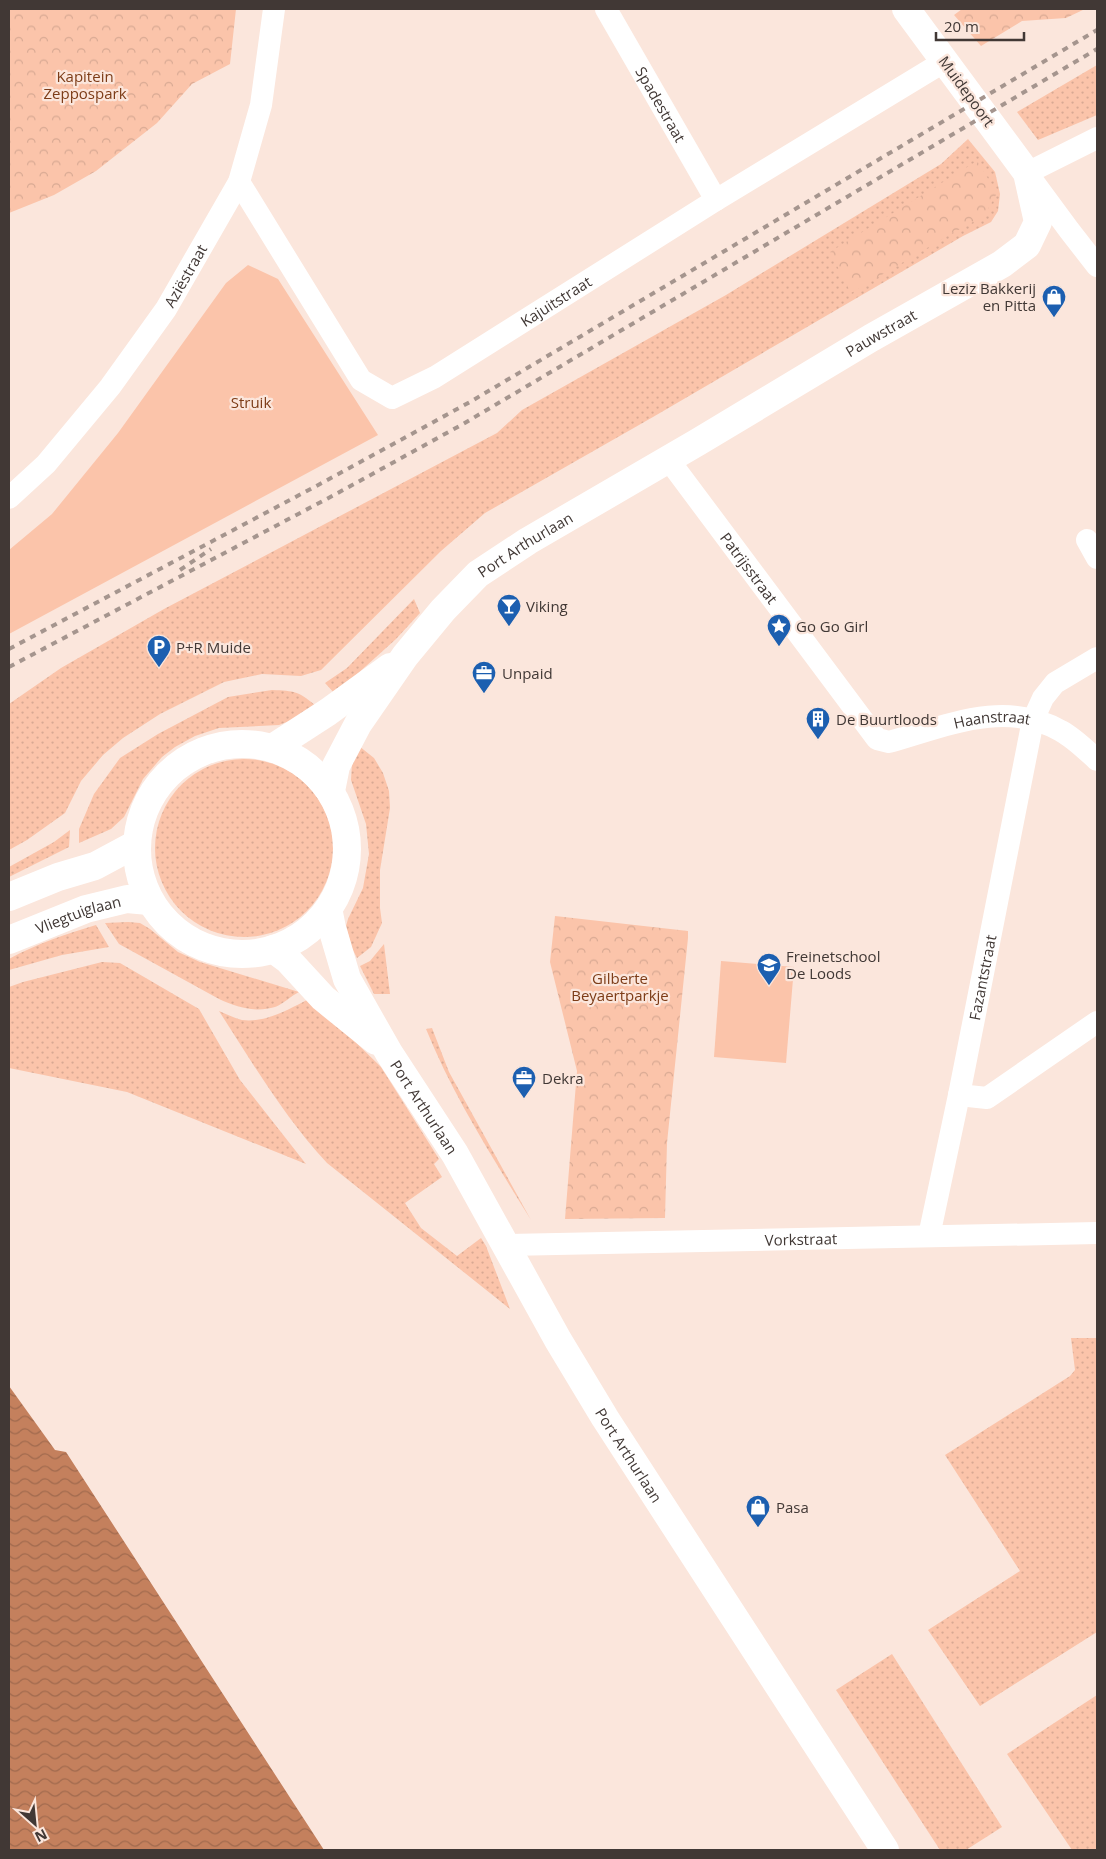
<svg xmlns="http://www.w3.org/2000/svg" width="1106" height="1859" viewBox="0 0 1106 1859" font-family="'Open Sans',sans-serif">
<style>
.grass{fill:url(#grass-dots)}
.forest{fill:url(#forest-crowns)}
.garden{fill:#fbc4aa}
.water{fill:url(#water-waves)}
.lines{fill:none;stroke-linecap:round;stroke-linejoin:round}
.street{stroke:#fff;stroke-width:22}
.secondary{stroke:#fff;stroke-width:28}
.rail{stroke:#a5958e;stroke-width:4;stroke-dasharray:6 6;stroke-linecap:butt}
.labels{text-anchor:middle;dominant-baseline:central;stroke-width:4.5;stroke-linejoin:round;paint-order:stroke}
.park-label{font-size:15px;fill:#7d3c17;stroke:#fbe6dc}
.street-label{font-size:15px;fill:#413835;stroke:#fbe6dc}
.poi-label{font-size:15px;fill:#413835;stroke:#fbe6dc;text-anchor:start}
</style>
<defs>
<pattern id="grass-dots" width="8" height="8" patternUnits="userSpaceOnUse" patternTransform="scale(1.25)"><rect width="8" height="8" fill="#fbc4aa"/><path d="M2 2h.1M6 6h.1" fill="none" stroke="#d8a993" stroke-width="1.8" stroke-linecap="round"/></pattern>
<pattern id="forest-crowns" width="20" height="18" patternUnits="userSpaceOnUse" patternTransform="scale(1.25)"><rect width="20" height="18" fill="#fbc4aa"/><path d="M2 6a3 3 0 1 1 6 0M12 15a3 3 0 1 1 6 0" fill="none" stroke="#d8a993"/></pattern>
<pattern id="water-waves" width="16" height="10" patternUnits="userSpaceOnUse" patternTransform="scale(1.25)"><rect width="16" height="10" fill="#c4805d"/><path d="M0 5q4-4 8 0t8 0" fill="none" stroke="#a16a4e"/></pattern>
</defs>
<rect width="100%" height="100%" fill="#fbe6dc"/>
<g class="grass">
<path d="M1097,65V115L1038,140L1017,112Z"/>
<path d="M968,139L995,172L1000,194L998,211L991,222L963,236L653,417L485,513L441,551L321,670L301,676L262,674L224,682L160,714L123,738L103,755L81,781L65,813L27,840L9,850V704L61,668L164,609L497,433L522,410L726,295L941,164Z"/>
<path d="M414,599L420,613L396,639L335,694L325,683L347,668Z"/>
<path d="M272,690C295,691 298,691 316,706L297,718L279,725L219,728L195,736L175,747L162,757L143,779L124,817L111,829L79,843V829L94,794L120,758L158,734L228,697Z"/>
<path d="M359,746L374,758L383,773L389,791L390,808L380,870V908L382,923L371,947L357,958L352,948L346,926L348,919L363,888L369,854L366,824L351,780L352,763Z"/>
<circle cx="244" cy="848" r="89"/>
<path d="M70,830L69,847L9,877V867L54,842Z"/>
<path d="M128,922L140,923L150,929L178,952L200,962L299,992C291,996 283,1004 275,1007C256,1013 236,1007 219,999L119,944L105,923Z"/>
<path d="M96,925L109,947L62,955L9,970V959C36,944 66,934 96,925Z"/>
<path d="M384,944L390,994H374L360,966L370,961Z"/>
<path d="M102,962L120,963L199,1009L240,1080L306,1164L127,1092L9,1068V987L23,982Z"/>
<path d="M309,999L335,1022L381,1067L439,1159L434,1164L442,1177L405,1203L421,1228L457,1256L481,1238L486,1246L510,1309L327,1163C285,1118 253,1064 219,1011C226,1014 234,1018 242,1020C266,1023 289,1009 309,999Z"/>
<path d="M432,1028L449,1072L531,1220C493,1158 453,1096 426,1029Z"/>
<path d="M1071,1338H1097V1632L980,1706L928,1630L1020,1571L945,1455L1070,1376L1075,1370Z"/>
<path d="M892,1654L1002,1827L966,1850H940L836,1690Z"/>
<path d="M1097,1695V1850H1072L1007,1754Z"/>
</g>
<g class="forest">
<path d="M9,9H236L230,64L192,84L157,123L96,171L54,195L9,213Z"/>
<path d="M962,9H1085L1066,18L1022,21L981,46L954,15Z"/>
<path d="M977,161L997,193L984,216L949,235L851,293L830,252Z"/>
<path d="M695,846L688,931V938L667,1143L665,1218L565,1219L577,1071L550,962L555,916L688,931Z"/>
</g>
<g class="garden">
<path d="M248,265L278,279L378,435L9,634V550L52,514L118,433L226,283Z"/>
<path d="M721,961L794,967L786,1063L714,1057Z"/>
</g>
<path class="water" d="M9,1386L55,1450L66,1452L324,1850H9Z"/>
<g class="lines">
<g class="street">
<path id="s1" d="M606,9L716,200"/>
<path d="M1097,138L1027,173L1069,230L1097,266"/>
<path id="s2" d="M239,182L361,380L392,398L435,377L716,200L945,61"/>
<path id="s3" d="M668,459L877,739L889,742C946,726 1005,699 1061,731C1074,738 1086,750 1097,760"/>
<path id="s4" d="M9,498L46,464L110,387L166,309L239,182L261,105L274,9"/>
<path d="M1087,540L1097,558"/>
<path d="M959,1095L987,1098L1097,1022"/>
<path id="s5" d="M929,1236L959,1095L1033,720L1043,698L1055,683L1097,658"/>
<path id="s6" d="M506,1245L1097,1233"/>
</g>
<g class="secondary">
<circle cx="242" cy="849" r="105"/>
<path d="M274,747L328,712L390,667"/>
<path id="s7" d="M331,791L336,766L358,724L405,656L443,610L478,574L528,541L698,442L871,338L1002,264L1027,245L1038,222L1027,173L906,9"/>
<path d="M9,897L58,877L95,866L136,844"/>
<path id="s8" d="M329,913L332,928L347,979L389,1053L455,1154L558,1340L605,1418L885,1850"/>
<path id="s9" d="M9,940L86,909L127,899L149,901"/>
<path d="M273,949L288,960L323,998L376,1041"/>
</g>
<g class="rail">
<path d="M180,570L211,549"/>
<path d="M9,649L320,484L470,402L1097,30"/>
<path d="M9,667L336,494L463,424L1097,49"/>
</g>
</g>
<defs>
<symbol id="shop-pin" viewBox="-11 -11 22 30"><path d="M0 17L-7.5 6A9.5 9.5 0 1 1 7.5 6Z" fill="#1c5fb0" stroke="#fbe6dc"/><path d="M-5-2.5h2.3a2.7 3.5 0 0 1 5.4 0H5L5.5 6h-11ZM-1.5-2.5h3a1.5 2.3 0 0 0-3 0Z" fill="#fff"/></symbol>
<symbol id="bar-pin" viewBox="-11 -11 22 30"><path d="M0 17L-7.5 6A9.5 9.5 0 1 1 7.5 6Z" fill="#1c5fb0" stroke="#fbe6dc"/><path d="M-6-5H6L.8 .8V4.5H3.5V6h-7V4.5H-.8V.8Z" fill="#fff"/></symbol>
<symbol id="sight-pin" viewBox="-11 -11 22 30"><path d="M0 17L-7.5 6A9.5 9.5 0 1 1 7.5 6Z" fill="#1c5fb0" stroke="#fbe6dc"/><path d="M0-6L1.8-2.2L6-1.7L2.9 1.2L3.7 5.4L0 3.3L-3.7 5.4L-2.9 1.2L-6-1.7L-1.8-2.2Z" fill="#fff"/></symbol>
<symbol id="parking-pin" viewBox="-11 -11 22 30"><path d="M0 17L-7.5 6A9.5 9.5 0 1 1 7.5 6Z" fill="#1c5fb0" stroke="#fbe6dc"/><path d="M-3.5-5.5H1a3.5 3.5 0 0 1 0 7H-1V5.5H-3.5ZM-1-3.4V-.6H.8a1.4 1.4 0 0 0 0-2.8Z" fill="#fff"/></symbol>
<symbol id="office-pin" viewBox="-11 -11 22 30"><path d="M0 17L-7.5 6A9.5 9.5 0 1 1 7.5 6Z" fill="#1c5fb0" stroke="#fbe6dc"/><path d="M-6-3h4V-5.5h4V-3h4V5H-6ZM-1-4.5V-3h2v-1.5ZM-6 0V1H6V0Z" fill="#fff"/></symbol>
<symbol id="building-pin" viewBox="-11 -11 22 30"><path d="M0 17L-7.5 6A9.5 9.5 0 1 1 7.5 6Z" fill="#1c5fb0" stroke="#fbe6dc"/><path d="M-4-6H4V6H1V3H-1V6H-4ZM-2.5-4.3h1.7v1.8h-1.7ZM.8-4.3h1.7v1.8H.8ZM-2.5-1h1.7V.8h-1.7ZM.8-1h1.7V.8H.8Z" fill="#fff"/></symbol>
<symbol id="school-pin" viewBox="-11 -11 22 30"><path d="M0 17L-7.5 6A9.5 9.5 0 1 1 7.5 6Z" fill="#1c5fb0" stroke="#fbe6dc"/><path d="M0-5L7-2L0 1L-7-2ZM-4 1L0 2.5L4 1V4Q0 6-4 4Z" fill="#fff"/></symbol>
</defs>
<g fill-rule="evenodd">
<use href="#shop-pin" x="1040" y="283" width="28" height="38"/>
<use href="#bar-pin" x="495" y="592" width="28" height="38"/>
<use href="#sight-pin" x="765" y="612" width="28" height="38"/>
<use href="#parking-pin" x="145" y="633" width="28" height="38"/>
<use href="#office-pin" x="470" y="659" width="28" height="38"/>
<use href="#building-pin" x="804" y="705" width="28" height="38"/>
<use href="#school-pin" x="755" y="951" width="28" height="38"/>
<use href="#office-pin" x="510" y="1064" width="28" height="38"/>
<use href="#shop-pin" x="744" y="1493" width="28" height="38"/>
</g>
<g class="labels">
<g class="park-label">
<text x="85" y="76">Kapitein<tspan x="85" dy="17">Zeppospark</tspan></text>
<text x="251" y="402">Struik</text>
<text x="620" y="978">Gilberte<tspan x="620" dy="17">Beyaertparkje</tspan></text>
</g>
<g class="street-label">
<text transform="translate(967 91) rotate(54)">Muidepoort</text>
<text stroke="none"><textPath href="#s1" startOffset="110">Spadestraat</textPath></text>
<text stroke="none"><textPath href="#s4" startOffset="285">Aziëstraat</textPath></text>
<text stroke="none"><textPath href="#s2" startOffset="459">Kajuitstraat</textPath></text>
<text stroke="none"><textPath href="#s7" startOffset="735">Pauwstraat</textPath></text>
<text stroke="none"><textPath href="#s7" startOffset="321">Port Arthurlaan</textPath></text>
<text stroke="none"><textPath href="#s3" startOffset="136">Patrijsstraat</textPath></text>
<text stroke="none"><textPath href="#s3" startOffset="468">Haanstraat</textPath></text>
<text stroke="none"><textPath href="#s9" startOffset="74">Vliegtuiglaan</textPath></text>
<text stroke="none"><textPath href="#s5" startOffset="264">Fazantstraat</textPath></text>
<text stroke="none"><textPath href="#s8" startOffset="218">Port Arthurlaan</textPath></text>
<text stroke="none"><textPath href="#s6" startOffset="295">Vorkstraat</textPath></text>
<text stroke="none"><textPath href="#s8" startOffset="622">Port Arthurlaan</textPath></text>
</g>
<g class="poi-label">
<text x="1036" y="288" text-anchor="end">Leziz Bakkerij<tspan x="1036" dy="17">en Pitta</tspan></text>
<text x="526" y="606">Viking</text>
<text x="796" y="626">Go Go Girl</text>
<text x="176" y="647">P+R Muide</text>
<text x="502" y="673">Unpaid</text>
<text x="836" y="719">De Buurtloods</text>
<text x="786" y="956">Freinetschool<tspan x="786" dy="17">De Loods</tspan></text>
<text x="542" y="1078">Dekra</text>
<text x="776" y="1507">Pasa</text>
</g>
</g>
<rect width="1106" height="1859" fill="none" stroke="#413835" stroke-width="20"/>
<g transform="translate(35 1824) rotate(153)" stroke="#fbe6dc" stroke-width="4" paint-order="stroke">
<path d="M0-4L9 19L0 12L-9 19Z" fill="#413835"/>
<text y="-8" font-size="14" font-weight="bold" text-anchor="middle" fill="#413835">N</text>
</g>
<path d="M936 32v8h88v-8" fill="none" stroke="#413835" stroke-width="2.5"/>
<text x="944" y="32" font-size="15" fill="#413835" stroke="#fbe6dc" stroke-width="4" paint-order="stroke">20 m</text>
</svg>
